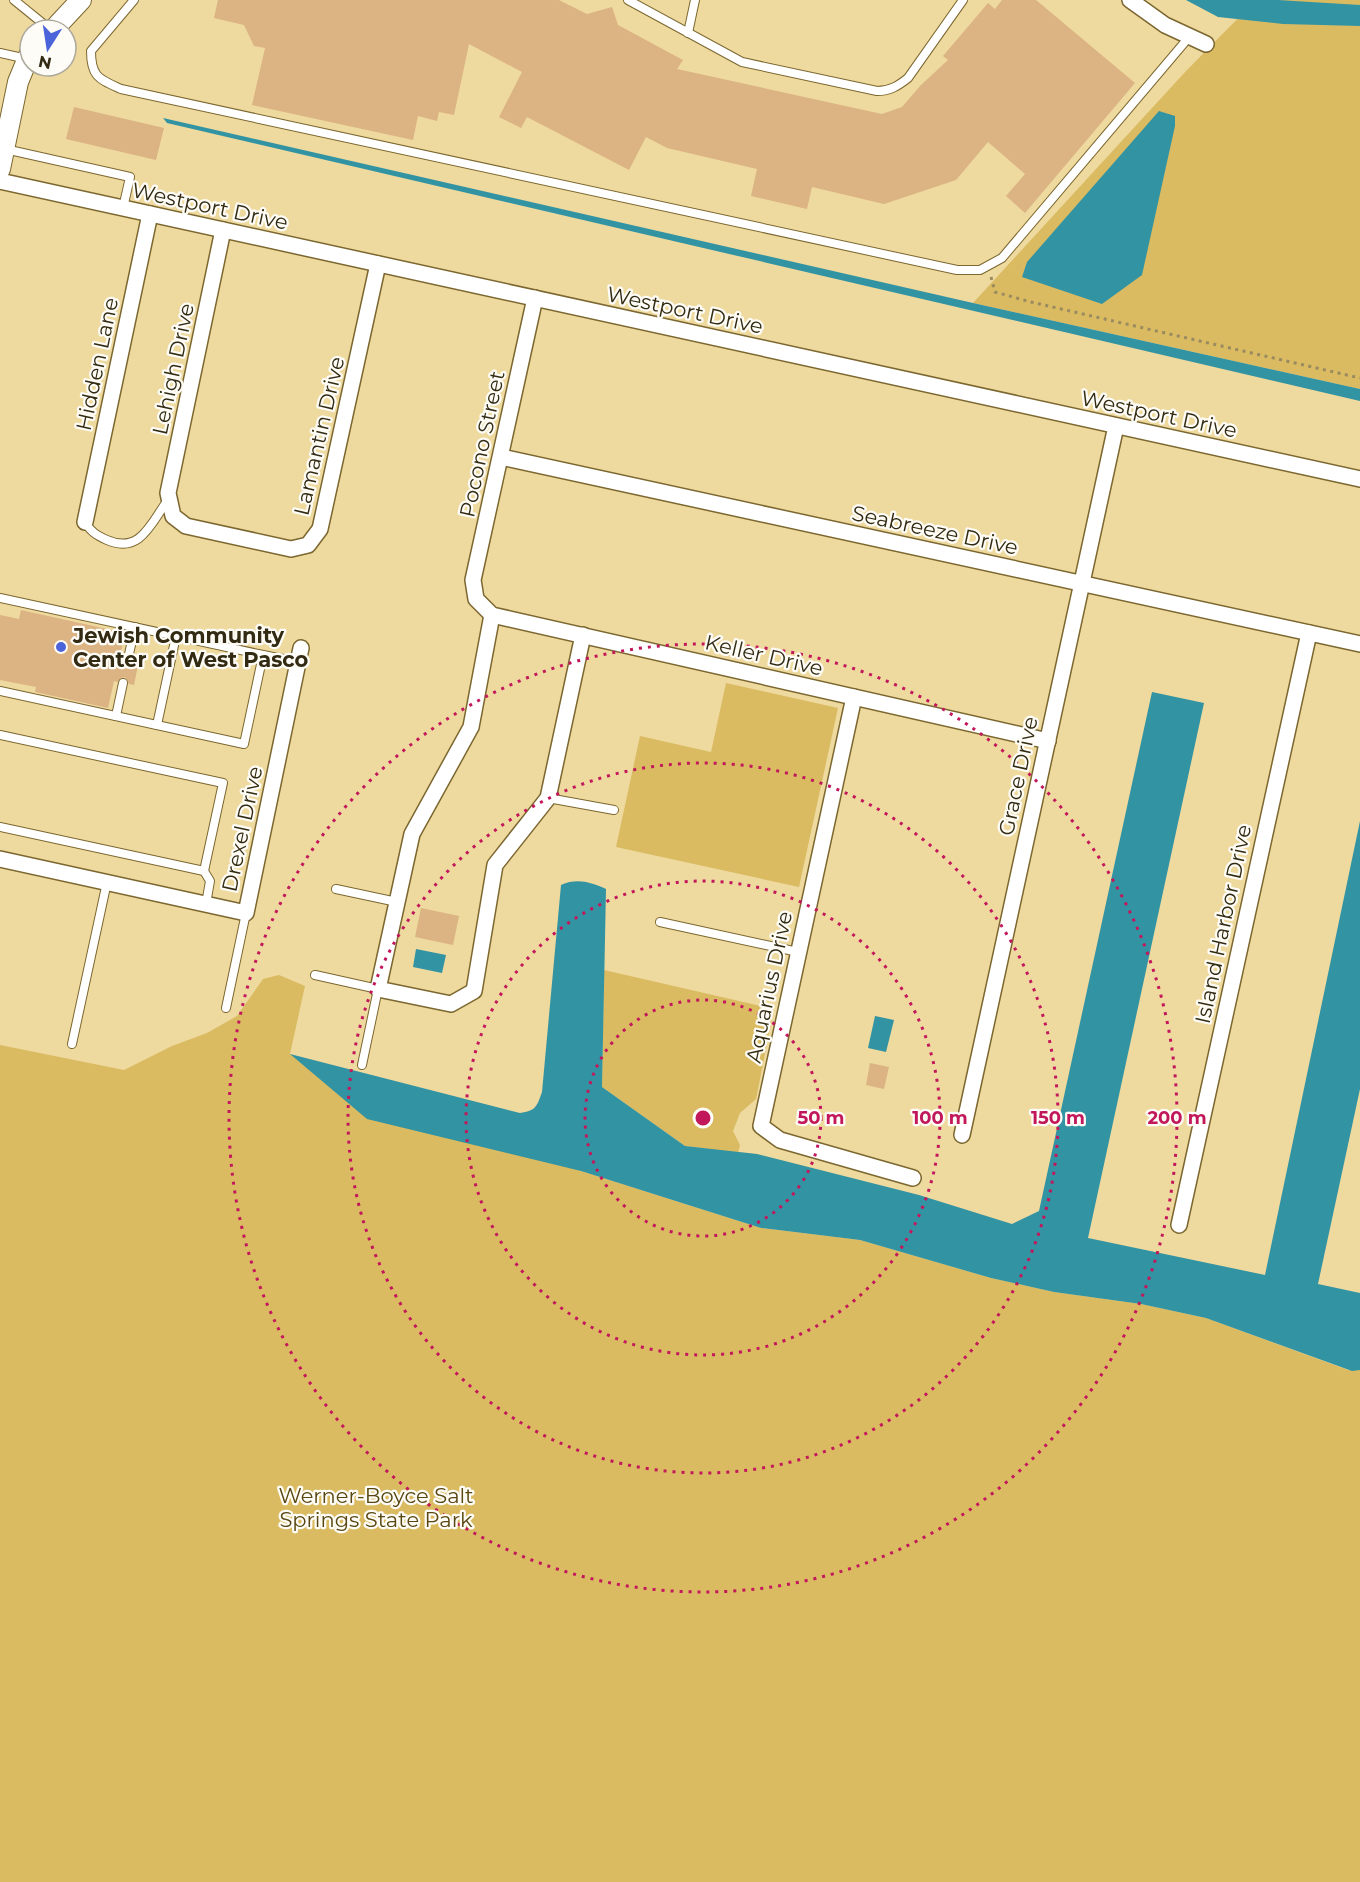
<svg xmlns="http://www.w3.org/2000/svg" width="1360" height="1882" viewBox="0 0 1360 1882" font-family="Montserrat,sans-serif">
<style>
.green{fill:#dabb62}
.water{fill:#3293a3}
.building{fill:#dcb383}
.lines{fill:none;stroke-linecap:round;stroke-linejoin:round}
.service-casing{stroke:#7b672f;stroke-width:10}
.minor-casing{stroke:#7b672f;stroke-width:18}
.tertiary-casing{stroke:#7b672f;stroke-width:22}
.path{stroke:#9a8a60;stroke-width:3;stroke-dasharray:3 4.5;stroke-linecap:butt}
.service{stroke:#fff;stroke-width:8}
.minor{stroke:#fff;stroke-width:15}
.tertiary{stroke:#fff;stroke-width:20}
.ring{fill:none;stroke:#c2185b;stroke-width:3;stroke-dasharray:3 6}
.poi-dot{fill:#4c64d9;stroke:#fefcf6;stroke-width:2}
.labels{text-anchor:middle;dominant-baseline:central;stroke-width:4.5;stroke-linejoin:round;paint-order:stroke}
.street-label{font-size:21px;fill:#322a12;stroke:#fefcf6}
.poi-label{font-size:21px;font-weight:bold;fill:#322a12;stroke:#fefcf6;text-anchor:start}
.park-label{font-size:21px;fill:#584712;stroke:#fefcf6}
.centre{fill:#c2185b;stroke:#fefcf6;stroke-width:3}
.ring-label{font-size:18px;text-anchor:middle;font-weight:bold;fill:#c2185b;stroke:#fefcf6;stroke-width:4.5;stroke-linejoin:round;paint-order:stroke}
</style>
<rect width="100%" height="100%" fill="#eed99f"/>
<g class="green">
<path d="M1256,0H1360V389L973,303L1186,71Z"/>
<path d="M726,683L838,708L799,887L616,847L640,736L711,752Z"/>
<path d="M604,970L774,1009L756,1099L740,1113L733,1131L740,1145L738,1153L685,1146L602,1087Z"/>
<path d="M279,975L305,986L290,1054L581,1171L761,1228L860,1240L991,1278L1054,1292L1141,1304L1206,1318L1348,1370L1360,1369V1882H0V1045L124,1070L172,1046L207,1033L237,1016L263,979Z"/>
</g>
<g class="water">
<path d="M1186,0H1278L1360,5V26L1283,24L1218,17Z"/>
<path d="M1159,111L1175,116V126L1142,275L1102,304L1022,277L1027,262Z"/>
<path d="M163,118L973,303L1360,389V401L167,123Z"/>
<path d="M1152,692L1204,703L1088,1238L1265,1275L1360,821V1089L1318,1284L1360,1293V1370L1352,1371L1206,1318L1141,1304L1054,1292L991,1278L860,1240L761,1228L581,1171L367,1119L290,1054L520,1113C536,1111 537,1106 542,1092L561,885C577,878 590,882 606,889L602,1087L685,1146L757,1154L919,1195L1012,1224L1039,1211Z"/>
<path d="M416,949L446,955L442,973L413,967Z"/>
<path d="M875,1016L894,1020L886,1052L868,1048Z"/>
</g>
<g class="building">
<path d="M218,0H559L587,14L612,7L618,25L683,60L677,69L882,114L902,107L921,85L948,60L943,56L988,3L995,9L1002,0H1036L1135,83L1025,213L1006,196L1025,174L988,142L956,180L884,204L812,187L807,209L751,196L757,169L667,148L646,137L629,170L527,117L521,128L499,117L522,72L469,44L454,115L439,112L437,121L418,116L413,140L252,105L265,48L254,46L244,25L214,18Z"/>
<path d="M74,107L164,128L156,160L66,139Z"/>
<path d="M21,610L125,633L119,661L126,669L131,667L133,664L138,665L134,685L129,684L125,677L121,678L117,682L114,681L108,708L35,692L36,687L0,680V615L19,619Z"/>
<path d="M421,908L459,916L453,945L415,937Z"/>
<path d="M870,1063L889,1067L884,1089L866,1085Z"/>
</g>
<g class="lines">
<defs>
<g id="service">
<path d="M14,0L51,30"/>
<path d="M134,0L91,51C91,77 99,79 121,89L957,270H980L1002,258L1190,36"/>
<path d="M628,0L742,62L877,91C890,91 898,86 908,78L963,0"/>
<path d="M688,33L695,0"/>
<path d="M0,53L27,59"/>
<path d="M5,149L130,177L123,208"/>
<path d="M85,522C91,532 96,535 107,540C141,555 152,521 168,500"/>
<path d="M0,598L263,655L244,744L0,691"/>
<path d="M263,655L298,662"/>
<path d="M127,663L135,627"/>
<path d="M116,716L123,683"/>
<path d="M157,725L176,636"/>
<path d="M0,735L223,783L204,871L0,827"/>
<path d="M548,798L614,810"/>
<path d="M204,871L210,881L206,904"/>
<path d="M336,889L397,902"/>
<path d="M660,922L798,952"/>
<path d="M315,975L378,989L362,1065"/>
<path d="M226,1008L246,913"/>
<path d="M72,1044L107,882"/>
</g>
<g id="minor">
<path d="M1130,0L1165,25L1206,44"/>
<path d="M0,181L1360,479"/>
<path d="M223,230L168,493L173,516L186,526L291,549L308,545L320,529L378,264"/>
<path d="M535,298L473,580L476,599L492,615L1048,741"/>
<path d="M501,457L1360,644"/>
<path d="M85,522L150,214"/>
<path d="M492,615L471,727L412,834L378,989L451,1004L474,991L495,865L548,798L583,635"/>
<path d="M854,697L761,1126L780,1140L913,1178"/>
<path d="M0,859L246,913L301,648"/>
<path d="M962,1135L1116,426"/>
<path d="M1179,1225L1309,633"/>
</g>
<g id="tertiary">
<path d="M53,30L81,0"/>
<path d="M0,169L18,82L30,53"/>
</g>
</defs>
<use href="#service" class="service-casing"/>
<use href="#minor" class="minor-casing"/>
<use href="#tertiary" class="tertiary-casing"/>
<path class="path" d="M991,277L995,292L1031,302L1360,378"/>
<use href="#service" class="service"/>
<use href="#minor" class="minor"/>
<use href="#tertiary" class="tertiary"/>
</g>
<g class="ring">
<circle cx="703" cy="1118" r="118"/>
<circle cx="703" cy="1118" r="237"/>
<circle cx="703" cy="1118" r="355"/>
<circle cx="703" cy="1118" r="474"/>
</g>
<circle class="poi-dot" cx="61" cy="647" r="6"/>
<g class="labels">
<g class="street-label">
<text transform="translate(210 206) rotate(12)">Westport Drive</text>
<text transform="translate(685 310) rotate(12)">Westport Drive</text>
<text transform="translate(97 364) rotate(-78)">Hidden Lane</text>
<text transform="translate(173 369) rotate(-78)">Lehigh Drive</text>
<text transform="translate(1159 414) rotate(12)">Westport Drive</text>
<text transform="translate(319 436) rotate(-77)">Lamantin Drive</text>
<text transform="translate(482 444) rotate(-78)">Pocono Street</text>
<text transform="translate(935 530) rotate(12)">Seabreeze Drive</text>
<text transform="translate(764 655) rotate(13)">Keller Drive</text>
<text transform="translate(1018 776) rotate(-78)">Grace Drive</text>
<text transform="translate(242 829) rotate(-78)">Drexel Drive</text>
<text transform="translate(1223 924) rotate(-78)">Island Harbor Drive</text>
<text transform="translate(769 987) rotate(-78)">Aquarius Drive</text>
</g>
<g class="poi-label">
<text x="73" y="635">Jewish Community<tspan x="73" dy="24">Center of West Pasco</tspan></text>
</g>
<g class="park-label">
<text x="376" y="1495">Werner-Boyce Salt<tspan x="376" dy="24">Springs State Park</tspan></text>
</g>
</g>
<circle cx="703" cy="1118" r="9" class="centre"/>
<g class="ring-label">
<text x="821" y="1124">50 m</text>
<text x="940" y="1124">100 m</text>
<text x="1058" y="1124">150 m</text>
<text x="1177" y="1124">200 m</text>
</g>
<g transform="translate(48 48) rotate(192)"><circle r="28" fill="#fefcf6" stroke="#aca89b" stroke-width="1.5"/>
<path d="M0-4.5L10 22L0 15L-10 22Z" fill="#4c64d9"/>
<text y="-9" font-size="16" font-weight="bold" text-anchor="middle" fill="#322a12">N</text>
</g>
</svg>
